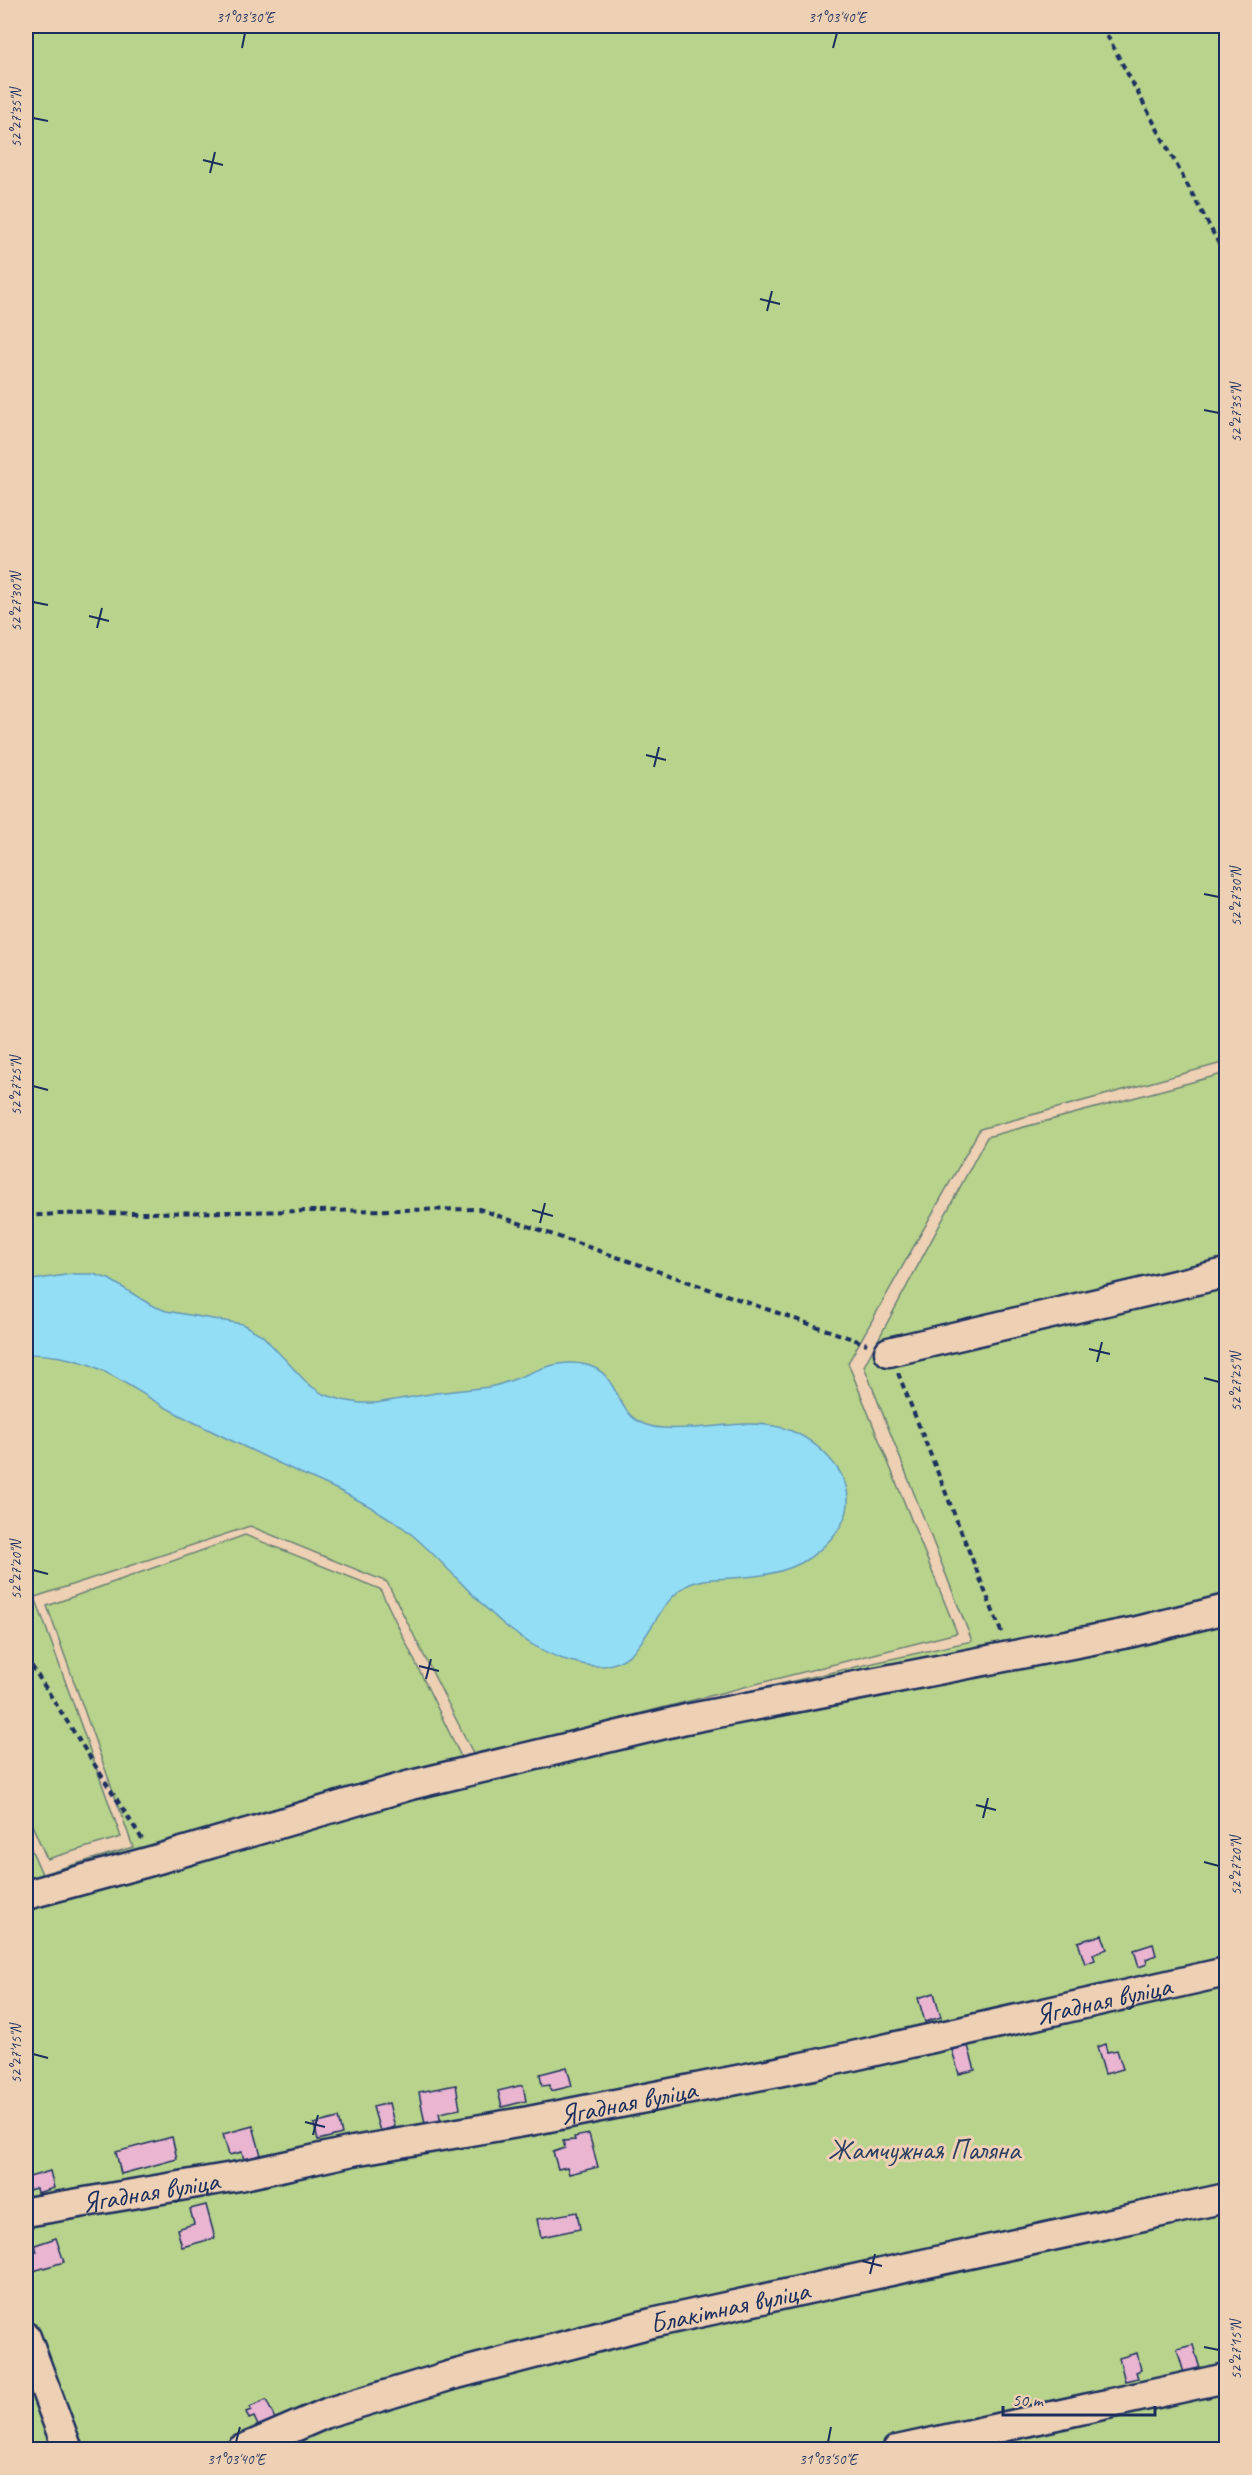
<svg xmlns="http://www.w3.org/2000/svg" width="1252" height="2475" viewBox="0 0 1252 2475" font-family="Caveat,sans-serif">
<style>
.green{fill:#b8d38b;stroke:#6a8174;stroke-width:1.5}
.water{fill:#94def5;stroke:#6498b9;stroke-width:1.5}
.building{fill:#e9b5d1;stroke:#1b2f5e;stroke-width:1.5}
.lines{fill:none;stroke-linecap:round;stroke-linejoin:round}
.minor-casing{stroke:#1b2f5e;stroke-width:33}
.path{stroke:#1b2f5e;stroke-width:4;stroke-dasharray:6 4.5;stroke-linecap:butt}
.minor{stroke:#eed0b4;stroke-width:28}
.ticks{fill:none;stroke:#1b2f5e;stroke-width:2}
.labels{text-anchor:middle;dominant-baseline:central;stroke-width:6;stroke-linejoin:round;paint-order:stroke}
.street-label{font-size:28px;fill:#1b2f5e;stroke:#eed0b4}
.park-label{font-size:28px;fill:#2b3f62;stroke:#eed0b4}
.neatline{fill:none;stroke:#1b2f5e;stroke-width:2}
.ticks-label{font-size:15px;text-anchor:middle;fill:#1b2f5e}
</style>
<rect width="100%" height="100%" fill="#eed0b4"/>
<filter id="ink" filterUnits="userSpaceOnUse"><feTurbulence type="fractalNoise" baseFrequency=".0167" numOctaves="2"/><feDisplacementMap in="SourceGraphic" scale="12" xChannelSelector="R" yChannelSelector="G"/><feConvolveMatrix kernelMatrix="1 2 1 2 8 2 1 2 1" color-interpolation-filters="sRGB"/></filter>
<g filter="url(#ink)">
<path class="green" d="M26,26H1226V1062L980,1129L848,1363L957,1633L579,1729L972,1641L864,1366L987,1137L1226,1073V2449H26V1837L42,1874L133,1847L47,1606L245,1535L380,1589L465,1765L577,1729L474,1755L387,1582L250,1526L35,1597L121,1837L47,1859L26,1811Z"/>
<path class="water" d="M72,1274H93L109,1279L151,1305L166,1311L242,1324L262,1335L308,1384L323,1394L342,1400L360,1403H376L436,1393L489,1387C517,1382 541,1363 571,1363C631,1363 603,1424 662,1428C724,1433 779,1402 830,1459C841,1471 849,1486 848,1504C847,1527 821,1552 801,1563C780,1574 755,1577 732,1578C718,1579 703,1578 690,1584C650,1603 649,1666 598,1666C586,1666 574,1662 563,1659C494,1635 460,1572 405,1529C372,1505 335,1488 298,1472C257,1453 216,1434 176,1413C146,1398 119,1376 88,1364C68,1357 47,1354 26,1354V1281Z"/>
<g class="building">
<path d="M1102,1935L1107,1949L1093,1954L1095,1960L1085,1964L1078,1942Z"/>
<path d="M1153,1944L1156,1955L1146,1959L1147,1964L1139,1967L1134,1950Z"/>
<path d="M934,1993L941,2017L925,2022L918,1998Z"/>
<path d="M1105,2044L1107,2052L1117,2050L1123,2069L1105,2074L1097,2047Z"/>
<path d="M968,2046L975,2070L959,2074L952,2050Z"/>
<path d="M567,2067L572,2086L551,2091L550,2085L542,2086L540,2074Z"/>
<path d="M456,2085L460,2109L439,2113L442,2126L426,2129L419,2092Z"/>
<path d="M523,2085L526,2101L502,2107L498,2091Z"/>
<path d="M389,2103L395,2127L380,2131L373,2107Z"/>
<path d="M338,2118L342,2134L318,2140L314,2124Z"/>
<path d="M253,2126L261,2155L244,2160L242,2152L229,2155L223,2134Z"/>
<path d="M589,2134L598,2167L569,2174L567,2167L558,2169L553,2152L565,2148L563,2141L575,2140L574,2137Z"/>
<path d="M172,2137L177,2159L121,2174L116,2152Z"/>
<path d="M50,2171L54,2188L37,2193L36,2188L29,2190L26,2178Z"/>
<path d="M206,2205L215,2238L182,2247L177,2229L194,2224L190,2209Z"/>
<path d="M577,2212L580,2229L541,2237L537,2219Z"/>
<path d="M56,2238L64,2262L30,2272L26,2255L37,2252L35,2245Z"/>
<path d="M1193,2345L1200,2369L1184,2373L1177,2349Z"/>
<path d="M1137,2353L1141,2370L1136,2372L1138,2378L1125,2381L1119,2358Z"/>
<path d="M266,2400L277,2423L260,2430L254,2417L249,2419L246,2412L251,2410L250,2407Z"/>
</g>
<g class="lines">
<defs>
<g id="minor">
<path d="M889,1352L1226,1273"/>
<path d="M26,1895L155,1860L411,1785L686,1719L1133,1632L1226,1609"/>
<path id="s1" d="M26,2212L239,2176L353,2151L529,2121L813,2065L1226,1972"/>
<path d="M26,2337L68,2450"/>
<path id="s2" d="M241,2450L329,2412L449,2376L652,2323L1226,2198"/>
<path d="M897,2450L1226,2378"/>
</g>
</defs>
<use href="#minor" class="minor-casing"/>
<g class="path">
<path d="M1102,26L1226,257"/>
<path d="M26,1216L57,1214L479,1209L867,1344"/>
<path d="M898,1373L1002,1634"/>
<path d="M26,1657L142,1839"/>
</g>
<use href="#minor" class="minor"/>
</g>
</g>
<path class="ticks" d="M242,48L245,33M833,48L837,33M33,118L48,121M203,160L223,165M210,173L215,152M760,299L780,304M767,311L772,291M1204,410L1219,413M33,602L48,605M89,616L109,621M97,628L102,608M646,755L666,760M654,767L659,747M1204,894L1219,897M33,1086L48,1090M532,1210L553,1216M540,1223L545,1203M1089,1349L1110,1354M1097,1362L1102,1342M1204,1378L1219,1382M33,1570L48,1574M419,1666L439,1671M426,1679L431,1659M976,1805L996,1810M983,1818L988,1798M1204,1862L1219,1866M33,2054L48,2058M305,2122L325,2127M313,2135L318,2115M862,2261L882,2266M870,2274L875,2254M1204,2347L1219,2350M236,2442L240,2427M828,2442L831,2427"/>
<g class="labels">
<g class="street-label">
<text stroke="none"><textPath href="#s1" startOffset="1098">Ягадная вуліца</textPath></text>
<text stroke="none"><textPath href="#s1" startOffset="612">Ягадная вуліца</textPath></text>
<text stroke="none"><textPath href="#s1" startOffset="126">Ягадная вуліца</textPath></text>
<text stroke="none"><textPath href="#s2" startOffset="510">Блакітная вуліца</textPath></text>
</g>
<g class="park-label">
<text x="924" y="2149">Жамчужная Паляна</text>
</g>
</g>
<rect width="1252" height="2475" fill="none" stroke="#eed0b4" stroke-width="66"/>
<path d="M1003 2406v9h152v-9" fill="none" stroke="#1b2f5e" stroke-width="3"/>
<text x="1012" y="2406" font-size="18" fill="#1b2f5e" stroke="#eed0b4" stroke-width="4.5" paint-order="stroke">50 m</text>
<rect x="33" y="33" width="1186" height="2409" class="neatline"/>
<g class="ticks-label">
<text x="245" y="22">31°03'30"E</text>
<text x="837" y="22">31°03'40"E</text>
<text transform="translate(16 118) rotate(-90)" y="5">52°27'35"N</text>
<text transform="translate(1236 413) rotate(-90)" y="5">52°27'35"N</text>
<text transform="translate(16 602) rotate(-90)" y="5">52°27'30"N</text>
<text transform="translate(1236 897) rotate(-90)" y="5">52°27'30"N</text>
<text transform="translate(16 1086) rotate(-90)" y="5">52°27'25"N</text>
<text transform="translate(1236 1382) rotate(-90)" y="5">52°27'25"N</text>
<text transform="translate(16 1570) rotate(-90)" y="5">52°27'20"N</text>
<text transform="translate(1236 1866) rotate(-90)" y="5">52°27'20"N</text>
<text transform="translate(16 2054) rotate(-90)" y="5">52°27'15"N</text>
<text transform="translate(1236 2350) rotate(-90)" y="5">52°27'15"N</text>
<text x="236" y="2464">31°03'40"E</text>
<text x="828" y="2464">31°03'50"E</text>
</g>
</svg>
